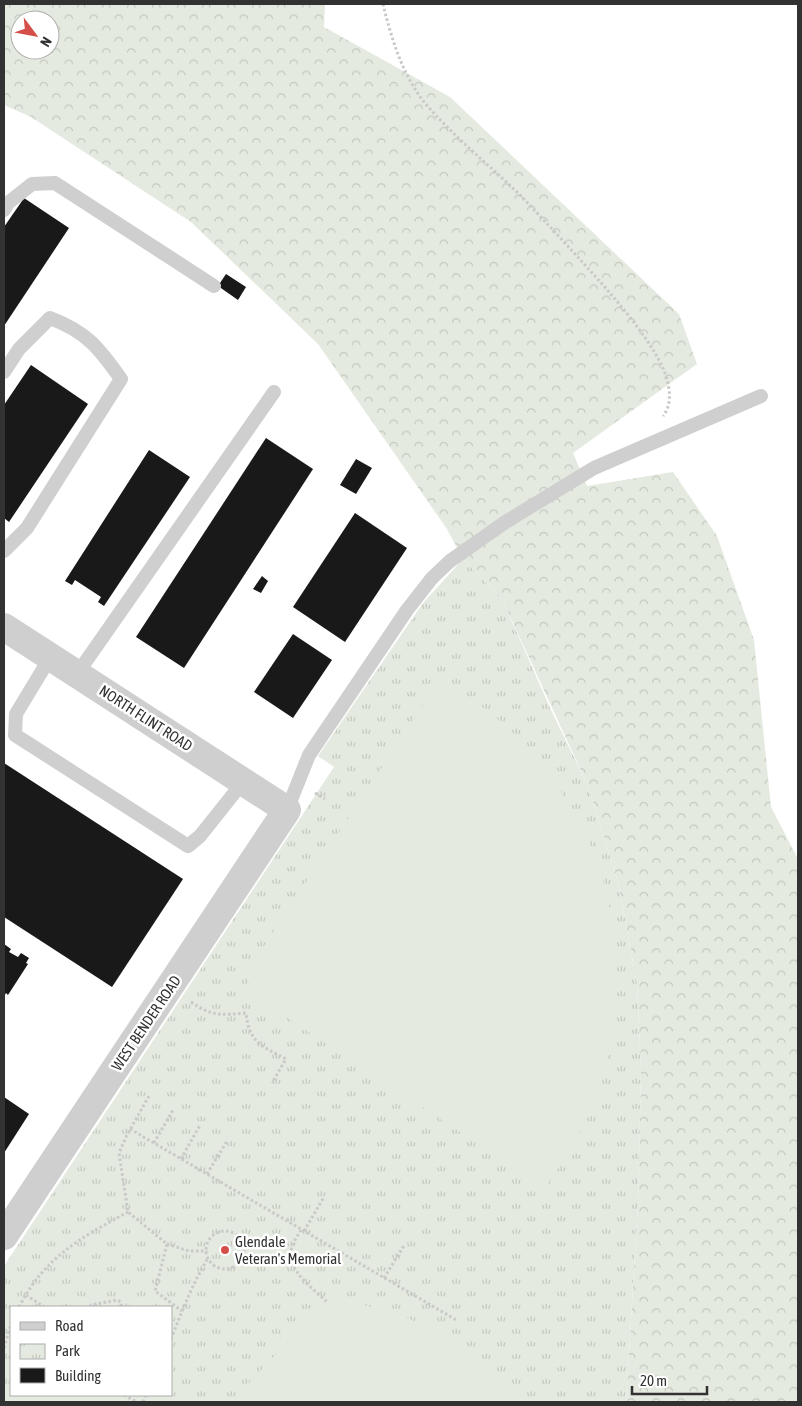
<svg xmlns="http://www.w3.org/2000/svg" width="802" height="1406" viewBox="0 0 802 1406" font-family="'Asap Condensed',sans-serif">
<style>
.forest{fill:url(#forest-crowns);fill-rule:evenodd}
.park{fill:url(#park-tufts);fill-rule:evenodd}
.garden{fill:#e4eadf}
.building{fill:#191919}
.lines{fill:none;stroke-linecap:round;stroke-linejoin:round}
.path{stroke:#c9c9c9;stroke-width:3;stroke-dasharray:2.5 2.5;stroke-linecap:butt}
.service{stroke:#cfcfcf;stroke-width:14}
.minor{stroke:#cfcfcf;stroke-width:28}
.poi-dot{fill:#d44f4a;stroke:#fff;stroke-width:2}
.labels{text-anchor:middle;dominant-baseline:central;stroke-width:5;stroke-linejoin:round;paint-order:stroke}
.street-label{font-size:15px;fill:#323232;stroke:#fff}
.poi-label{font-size:15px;fill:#323232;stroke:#fff;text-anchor:start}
</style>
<defs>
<pattern id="forest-crowns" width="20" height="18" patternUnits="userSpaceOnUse" patternTransform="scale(1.25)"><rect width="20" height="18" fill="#e4eadf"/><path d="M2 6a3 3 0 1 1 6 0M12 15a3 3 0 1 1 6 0" fill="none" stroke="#c4c9c0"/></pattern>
<pattern id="park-tufts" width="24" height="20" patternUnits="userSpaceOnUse" patternTransform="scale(1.25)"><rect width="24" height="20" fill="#e4eadf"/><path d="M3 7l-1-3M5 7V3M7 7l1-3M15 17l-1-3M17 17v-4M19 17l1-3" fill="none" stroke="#c4c9c0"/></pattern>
</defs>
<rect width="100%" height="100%" fill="#fff"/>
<path class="forest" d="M4,4H325L324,27L450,97L679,314L697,364L573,453L587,486L673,472L717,536L754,640L771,807L798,859V1402H626L638,1204L641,1069L637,984L618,882L588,786L502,599L463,559L447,529L318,344L191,222L31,117L4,105ZM20,20H50V50H20Z"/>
<path class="park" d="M463,559L502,599L551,710L588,786L618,882L637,984L641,1069L638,1204L626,1402H4V1266L334,767L318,756L423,603ZM11,1307H171V1395H11Z"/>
<g class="garden">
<path d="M441,678C473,699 504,721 529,749C545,766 559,787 570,807C576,817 583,827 587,837C624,918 625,1016 595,1099C583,1131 564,1160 545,1188L251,994L246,973Z"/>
<path d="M337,1292L351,1301L405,1317L456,1341L499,1377L523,1402H230Z"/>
</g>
<g class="building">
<path d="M24,198L69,228L4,326V227Z"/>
<path d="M226,274L246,287L238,300L218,286Z"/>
<path d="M31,365L88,404L9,522L4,518V405Z"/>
<path d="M266,438L313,469L184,668L136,637Z"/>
<path d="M149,450L190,477L104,606L98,602L101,597L75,580L72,585L65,581Z"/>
<path d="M356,459L372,468L356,494L340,485Z"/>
<path d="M355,513L407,548L345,642L293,607Z"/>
<path d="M262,576L268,581L261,593L253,589Z"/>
<path d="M293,634L332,660L293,718L254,692Z"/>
<path d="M4,763L183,879L112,987L4,917Z"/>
<path d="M4,944L11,949L9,952L18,957L21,953L29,958L26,963L28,964L8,995L6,993L4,997Z"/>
<path d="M4,1097L29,1114L4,1153Z"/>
</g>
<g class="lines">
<g class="path">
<path d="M383,4C392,41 404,81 431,110C458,140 490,166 519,194C548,224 576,255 604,286C625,311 647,336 662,366C669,381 674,403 663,416"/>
<path d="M315,793L325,799"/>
<path d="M191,1002C213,1017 220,1015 246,1013C249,1043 262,1046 286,1059L272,1083"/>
<path d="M149,1096L127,1135L119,1153L128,1212L167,1244L155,1291L182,1311"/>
<path d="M130,1129L458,1321"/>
<path d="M154,1143L173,1110"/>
<path d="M181,1159L200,1125"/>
<path d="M207,1174L227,1141"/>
<path d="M301,1230C298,1235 294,1241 292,1247C284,1269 314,1289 327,1302"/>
<path d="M304,1231L324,1197"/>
<circle cx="225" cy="1250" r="19"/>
<path d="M167,1244L189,1251H207"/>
<path d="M384,1278L405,1244"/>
<path d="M26,1295L44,1307"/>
<path d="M19,1307C45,1257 80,1238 128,1212"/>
<path d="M90,1307L91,1305L117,1300L121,1302V1307"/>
<path d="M171,1339C182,1311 193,1283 208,1258"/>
<path d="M4,1348L11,1324"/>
<path d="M124,1395L137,1402"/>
<path d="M143,1402L146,1395"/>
</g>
<g class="service">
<path d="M4,210L8,203L32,184L55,183L214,286"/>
<path d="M4,372L19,349L50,318C87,332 99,348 121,379L27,528L4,551"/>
<path d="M51,656L16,714L15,735L188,846L200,836L243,782"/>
<path d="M77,674L274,392"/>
<path d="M287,810L309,755L407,610L432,578L450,561L504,523L594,468L761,396"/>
</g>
<path class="minor" d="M4,627L287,810L4,1236"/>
</g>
<circle class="poi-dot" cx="225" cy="1250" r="5"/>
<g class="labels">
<g class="street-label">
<text transform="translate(146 718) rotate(33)">NORTH FLINT ROAD</text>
<text transform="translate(146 1023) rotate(-56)">WEST BENDER ROAD</text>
</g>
<g class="poi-label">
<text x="235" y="1241">Glendale<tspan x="235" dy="17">Veteran's Memorial</tspan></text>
</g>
</g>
<rect width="802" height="1406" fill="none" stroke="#323232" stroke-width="10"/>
<rect x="10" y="1306" width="162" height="90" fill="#ffffff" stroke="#adadad"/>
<rect x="20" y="1322" width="25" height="8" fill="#cfcfcf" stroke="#adadad"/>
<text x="55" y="1331" font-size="15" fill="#323232">Road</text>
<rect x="20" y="1344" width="25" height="15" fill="url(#park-tufts)" stroke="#adadad"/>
<text x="55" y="1356" font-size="15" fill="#323232">Park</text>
<rect x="20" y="1368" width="25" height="15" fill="#191919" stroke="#adadad"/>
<text x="55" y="1381" font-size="15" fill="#323232">Building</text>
<g transform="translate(35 35) rotate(122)"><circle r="24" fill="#ffffff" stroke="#adadad"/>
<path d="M0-4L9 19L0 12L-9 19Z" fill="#d44f4a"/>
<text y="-8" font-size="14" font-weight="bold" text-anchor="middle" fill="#323232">N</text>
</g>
<path d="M632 1386v8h75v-8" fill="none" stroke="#323232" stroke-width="2.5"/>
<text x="640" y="1386" font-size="15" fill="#323232" stroke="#ffffff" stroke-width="4" paint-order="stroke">20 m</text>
</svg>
